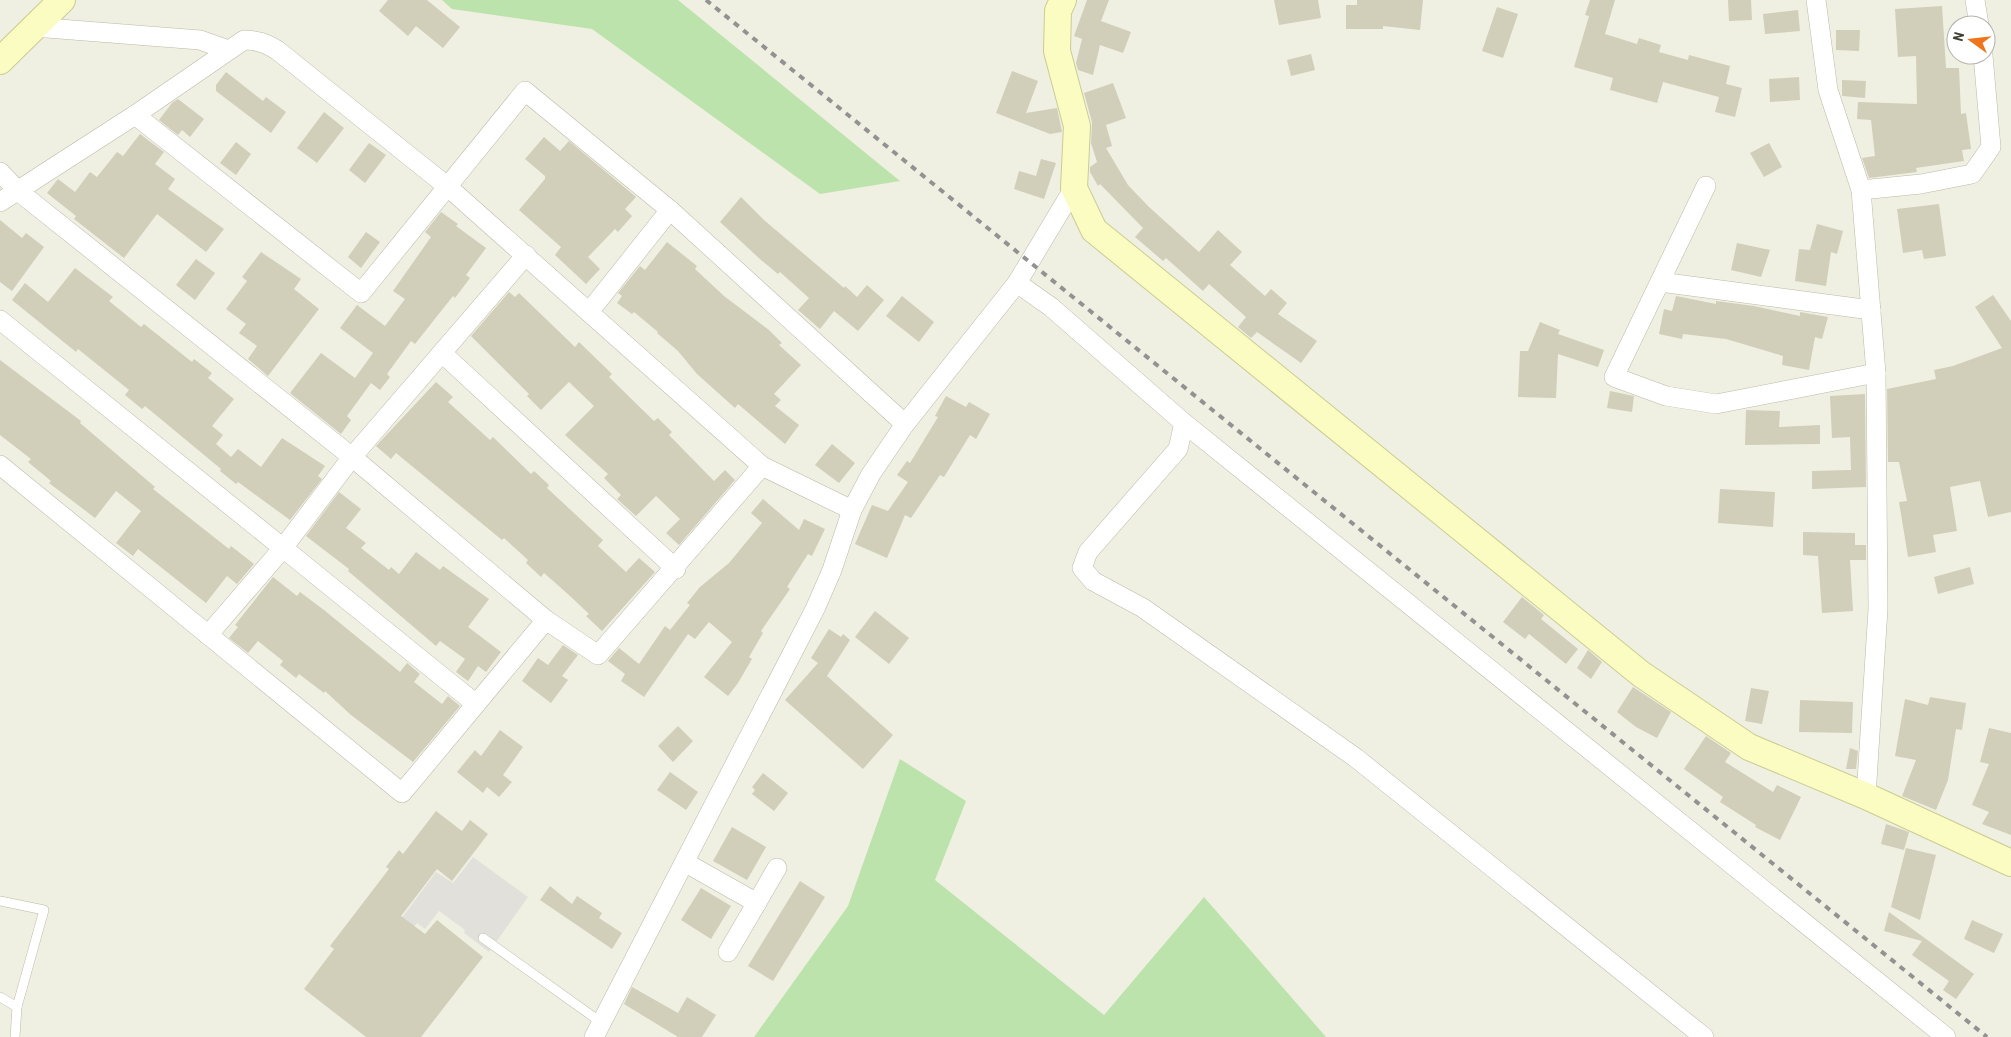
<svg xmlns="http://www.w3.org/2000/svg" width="2011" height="1037" viewBox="0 0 2011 1037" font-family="'Roboto Condensed',sans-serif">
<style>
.green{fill:#bce3ac}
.parking{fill:#e1e0db}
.building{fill:#d1ceb9}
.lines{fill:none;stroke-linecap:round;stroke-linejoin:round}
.lane-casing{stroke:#bbbaa6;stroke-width:10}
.street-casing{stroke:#bbbaa6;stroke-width:20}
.secondary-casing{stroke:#cbcc92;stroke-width:28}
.lane{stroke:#fff;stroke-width:9}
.street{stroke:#fff;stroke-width:19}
.secondary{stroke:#fafcc1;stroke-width:26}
.rail{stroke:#929292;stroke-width:4;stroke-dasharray:6 6;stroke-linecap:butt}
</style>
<rect width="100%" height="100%" fill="#f0f0e2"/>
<g class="green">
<path d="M442,0H678L900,181L820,194L592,29L452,9Z"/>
<path d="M900,759L966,801L935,880L1104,1015L1204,897L1326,1037H754L848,906Z"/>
</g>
<path class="parking" d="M473,857L528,897L489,952L464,933L465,930L439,911L425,929L417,923L413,928L401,919L436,872L453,883Z"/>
<g class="building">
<path d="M388,0H427L460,27L443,48L416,26L408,36L379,11Z"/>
<path d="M1087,0H1109L1101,21L1131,32L1123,53L1100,45L1093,75L1078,70L1076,63L1082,39L1074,36Z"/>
<path d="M1274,0H1318L1321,18L1279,25Z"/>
<path d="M1357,0H1423L1420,30L1383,26V29H1346V5H1357Z"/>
<path d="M1590,0H1615L1605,34L1637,44L1639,38L1661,45L1659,52L1688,60L1689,55L1730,66L1726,84L1742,88L1735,117L1715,112L1719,97L1663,82L1657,103L1610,90L1613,78L1574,67L1589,16L1585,15Z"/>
<path d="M1728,0H1751L1752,20L1729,21Z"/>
<path d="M1942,6L1946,68H1959L1961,114L1966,113L1971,149L1962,150L1964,161L1916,168L1917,172L1869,178L1862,158L1875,156L1871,120L1857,119L1858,102L1917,104L1916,56L1898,57L1895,9Z"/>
<path d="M1497,7L1518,14L1503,58L1482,51Z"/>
<path d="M1798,10L1800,31L1765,34L1763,14Z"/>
<path d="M1836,30H1860L1859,51L1836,50Z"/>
<path d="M1311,54L1315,70L1291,76L1287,60Z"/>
<path d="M1012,71L1038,81L1026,113L1057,108L1062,132L1050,134L996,113Z"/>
<path d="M226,72L263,101L266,97L286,112L271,133L216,91V85Z"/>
<path d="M1799,77L1800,100L1770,102L1769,79Z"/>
<path d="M1842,80L1866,81L1865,98L1842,96Z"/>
<path d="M1113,83L1126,118L1106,125L1112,146L1106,148L1128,185L1149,207L1199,252L1218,230L1242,252L1230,265L1265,296L1271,289L1287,303L1278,314L1317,341L1301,363L1257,332L1251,338L1238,327L1246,317L1209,284L1203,291L1166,258L1163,261L1135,237L1143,228L1100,184L1098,186L1090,172V167L1097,162L1091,143L1092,122L1084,93Z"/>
<path d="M178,99L204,119L190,137L182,130L178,135L159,120L172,103Z"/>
<path d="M324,112L344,128L317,163L297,148Z"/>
<path d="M140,134L164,152L155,164L175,179L168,189L224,229L206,252L157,214L124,258L74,219L76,216L47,193L58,179L75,192L90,172L97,177L117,152L123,156Z"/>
<path d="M544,137L560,151L569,141L636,197L625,209L632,216L618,232L615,229L588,257L600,269L586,284L555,255L561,247L519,210L545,179V176L525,159Z"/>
<path d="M236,142L251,154L236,175L220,163Z"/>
<path d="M369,143L386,155L365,183L349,170Z"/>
<path d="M1769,143L1782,167L1764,177L1750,153Z"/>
<path d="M1041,159L1056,163L1044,199L1014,189L1019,171L1036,176Z"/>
<path d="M741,197L764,220L844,288L845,286L857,297L867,285L884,300L858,331L834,311L820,329L798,310L809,298L780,272L778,274L761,260L720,222Z"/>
<path d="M1939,204L1946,256L1924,259L1922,250L1903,253L1897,209Z"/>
<path d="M441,212L458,224L456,226L486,248L466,275L470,278L455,298L453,296L415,344L411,341L387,374L390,377L380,390L371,383L347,416L351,420L341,434L290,393L321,353L355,378L373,353L340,328L357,305L385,326L405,299L393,291L431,237L425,232Z"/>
<path d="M0,220L22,238L26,233L44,247L12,291L0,282Z"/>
<path d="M1817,224L1843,231L1837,254L1831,252L1826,286L1795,281L1799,249L1810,250Z"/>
<path d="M366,232L380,242L361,268L348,257Z"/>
<path d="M667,242L697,266L695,269L724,296L769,330L782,343L779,345L801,365L774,394L781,400L775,406L799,425L785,444L738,404L735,408L697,374L678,351L657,333L658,332L634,312L632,314L617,303L622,296L618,293L640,266L645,270Z"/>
<path d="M1737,243L1770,250L1761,277L1731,270Z"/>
<path d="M261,252L301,279L294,289L319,309L268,376L248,359L257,346L239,333L246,324L226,309L247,281L242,277Z"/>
<path d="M196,259L215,273L195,300L176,285Z"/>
<path d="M75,268L113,297L109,301L141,327L144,324L192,362L194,359L212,373L208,378L234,399L212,426L223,435L216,444L231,457L238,449L261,467L282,438L325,466L318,476L322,479L290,520L238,482L236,484L220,471L221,469L145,406L142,409L125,395L129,390L78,349L76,352L12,300L25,283L48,302Z"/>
<path d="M509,292L515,297L519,293L575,347L579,342L612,374L609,377L654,421L658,418L672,432L669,435L714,481L725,470L735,480L679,545L666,533L680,519L656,496L636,516L617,499L621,495L604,478L608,474L565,435L594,406L569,382L541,410L527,396L529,394L471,336Z"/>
<path d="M1993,295L2011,321V512L1988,517L1980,481L1950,487L1957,531L1933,535L1936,552L1908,557L1899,502L1907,501L1899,462H1888L1887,389L1936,379L1934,370L1953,366L2002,348L1975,307Z"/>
<path d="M902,296L934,322L919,342L886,316Z"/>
<path d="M1676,296L1716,304V301L1754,306L1800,316V312L1828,317L1822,339L1815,337L1809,370L1782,365L1783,356L1726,339L1683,334L1682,339L1659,334L1664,309L1672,311Z"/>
<path d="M1540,322L1560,330L1558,334L1604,350L1598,367L1558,354L1556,398L1518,397L1520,351H1528Z"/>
<path d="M0,360L81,421L80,423L155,487L153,489L229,549L231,546L254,564L237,584L227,576L206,603L138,549L133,556L116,543L141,511L116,491L95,518L49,483L51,481L28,462L31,459L0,435Z"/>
<path d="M436,382L453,397L448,402L490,440L493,437L531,474L534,471L549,485L547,488L603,540L598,546L626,572L639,558L655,572L602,631L586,616L589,614L569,595L544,573L541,577L526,563L528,560L504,538L502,540L396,453L391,459L376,446Z"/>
<path d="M1610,391L1634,396L1632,412L1607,408Z"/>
<path d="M1865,394L1866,487L1812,489V471L1851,470L1850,437L1832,438L1830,396Z"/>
<path d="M946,396L966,407L969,402L990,414L976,439L970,435L944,477L940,475L911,518L905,515L887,558L855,544L872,505L888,511L908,482L897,475L907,461L910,463L938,417L935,416Z"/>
<path d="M1746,410L1780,411L1779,427L1820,425V444L1745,445Z"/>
<path d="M832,444L855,463L839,483L815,465Z"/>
<path d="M1720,489L1775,492L1773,527L1718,523Z"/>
<path d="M339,492L361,509L346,528L366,543L361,548L389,570L391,567L399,574L416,552L440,570L443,566L489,599L468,627L501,652L486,672L478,666L468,681L456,672L465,659L440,641L436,646L348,571L349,569L306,536Z"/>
<path d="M763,499L799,530L804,519L825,529L812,556L808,554L787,587L790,589L761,631L763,633L749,657L752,659L738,683L728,696L704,677L732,642L709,622L695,639L688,634L644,697L621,681L625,674L608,661L619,648L639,664L665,626L670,630L690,605L687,603L700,587L729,563L762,523L751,513Z"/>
<path d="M1803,532L1855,533V545H1866V560H1850L1853,611L1822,613L1818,556L1803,555Z"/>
<path d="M1970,567L1974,584L1938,594L1934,577Z"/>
<path d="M273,577L297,596L300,592L324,610L400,672L407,663L420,674L414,682L442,704L448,696L460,706L413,762L351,715L325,691L324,693L299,674L296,678L280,665L283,661L258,641L248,653L229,638L238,627L235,625Z"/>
<path d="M1522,597L1544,615L1541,619L1578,649L1566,664L1529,634L1525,639L1503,622Z"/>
<path d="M875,611L909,638L889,664L855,637Z"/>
<path d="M829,629L841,637L843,634L850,640L827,676L893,735L863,769L785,700L818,663L811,658Z"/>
<path d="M563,645L578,655L562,676L568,680L551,703L522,681L538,658L548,665Z"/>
<path d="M1588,650L1602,662L1591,679L1577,668Z"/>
<path d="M1633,687L1671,712L1657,738L1636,727L1617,712Z"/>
<path d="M1751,688L1769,691L1762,724L1745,721Z"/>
<path d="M1930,697L1966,703L1962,730L1956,729L1948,780L1936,810L1902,796L1916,760L1895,756L1905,699L1928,705Z"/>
<path d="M1800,700L1853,702L1852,733L1799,732Z"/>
<path d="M678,726L693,741L673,762L658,746Z"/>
<path d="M1989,728L2011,733V835L1982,824L1989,812L1972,805L1989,764L1980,762Z"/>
<path d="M500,730L523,747L503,775L512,782L499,797L487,787L483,793L457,772L475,750L481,756Z"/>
<path d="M1706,736L1731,753L1725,762L1773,792L1777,785L1801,797L1780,840L1755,827L1756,825L1720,802L1723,797L1684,769Z"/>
<path d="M1850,748L1858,751L1856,769H1846Z"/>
<path d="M670,772L698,792L686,810L657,790Z"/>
<path d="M763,773L788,793L774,811L752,794L755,790L752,787Z"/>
<path d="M436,811L462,831L470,820L488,834L452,881L437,869L401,916L425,934L437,920L483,957L421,1037H366L304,989L334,949L330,946L389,869L386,867L399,850L403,854Z"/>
<path d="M1886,824L1909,832L1904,850L1881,844Z"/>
<path d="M732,827L766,847L747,880L713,861Z"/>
<path d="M1906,848L1936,855L1920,920L1891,907Z"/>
<path d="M800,881L825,897L773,981L748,966Z"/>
<path d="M550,886L572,904L577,896L602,913L599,918L622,933L612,949L540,900Z"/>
<path d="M701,888L731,906L711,939L681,920Z"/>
<path d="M1889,912L1974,974L1956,999L1943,990L1949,981L1912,955L1922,941L1884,931Z"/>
<path d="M1972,920L2003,934L1994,953L1964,939Z"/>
<path d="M632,987L678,1013L687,997L716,1015L702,1037H678L624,1004Z"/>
</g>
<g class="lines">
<defs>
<g id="lane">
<path d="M0,901L44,910L17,1007L15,1037"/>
<path d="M483,938L602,1023"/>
<path d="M0,997L17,1007"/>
</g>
<g id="street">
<path d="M1816,0L1828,90L1861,190L1876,373L1878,609L1866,796"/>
<path d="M1975,0L1979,25"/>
<path d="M34,27L200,40L228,50"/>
<path d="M135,115L361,293L525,91L670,210L905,424"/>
<path d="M0,172L18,191L352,457L283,548L0,320"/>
<path d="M1706,186L1614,377L1666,396L1716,404L1876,373"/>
<path d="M1861,190L1921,184L1972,174L1991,147L1983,55"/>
<path d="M0,202L135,115L244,40C257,40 265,43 277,50L448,187L762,466L852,510"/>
<path d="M1660,282L1871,310"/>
<path d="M1017,283L1051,307L1184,423L1946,1037"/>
<path d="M589,312L670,210"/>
<path d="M442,353L676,569"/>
<path d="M1184,423L1178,449L1088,552L1082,568L1093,581L1143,608L1356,758L1704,1037"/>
<path d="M0,465L402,793L546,620L352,457L526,255"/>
<path d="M546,620L598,655L762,466"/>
<path d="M208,635L283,548L476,704"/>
<path d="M686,863L757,903"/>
<path d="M728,952L777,868"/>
<path d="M594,1037L815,609L832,570L852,510L871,474L905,424L1017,283L1074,188"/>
</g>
<g id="secondary">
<path d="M1063,0L1058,11L1057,51L1077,126L1074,188L1094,230L1641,674L1749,747L1866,796L2011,863"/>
<path d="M0,61L62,0"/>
</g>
</defs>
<use href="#lane" class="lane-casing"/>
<use href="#street" class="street-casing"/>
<use href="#secondary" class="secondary-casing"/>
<use href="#lane" class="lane"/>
<use href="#street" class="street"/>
<use href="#secondary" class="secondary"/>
<path class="rail" d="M706,0L1987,1037"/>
</g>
<g transform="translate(1971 40) rotate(285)"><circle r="24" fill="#ffffff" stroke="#b3b3ad"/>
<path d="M0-4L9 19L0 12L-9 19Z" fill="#ef741a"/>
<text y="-8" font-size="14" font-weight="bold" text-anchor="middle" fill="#424033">N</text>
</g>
</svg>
